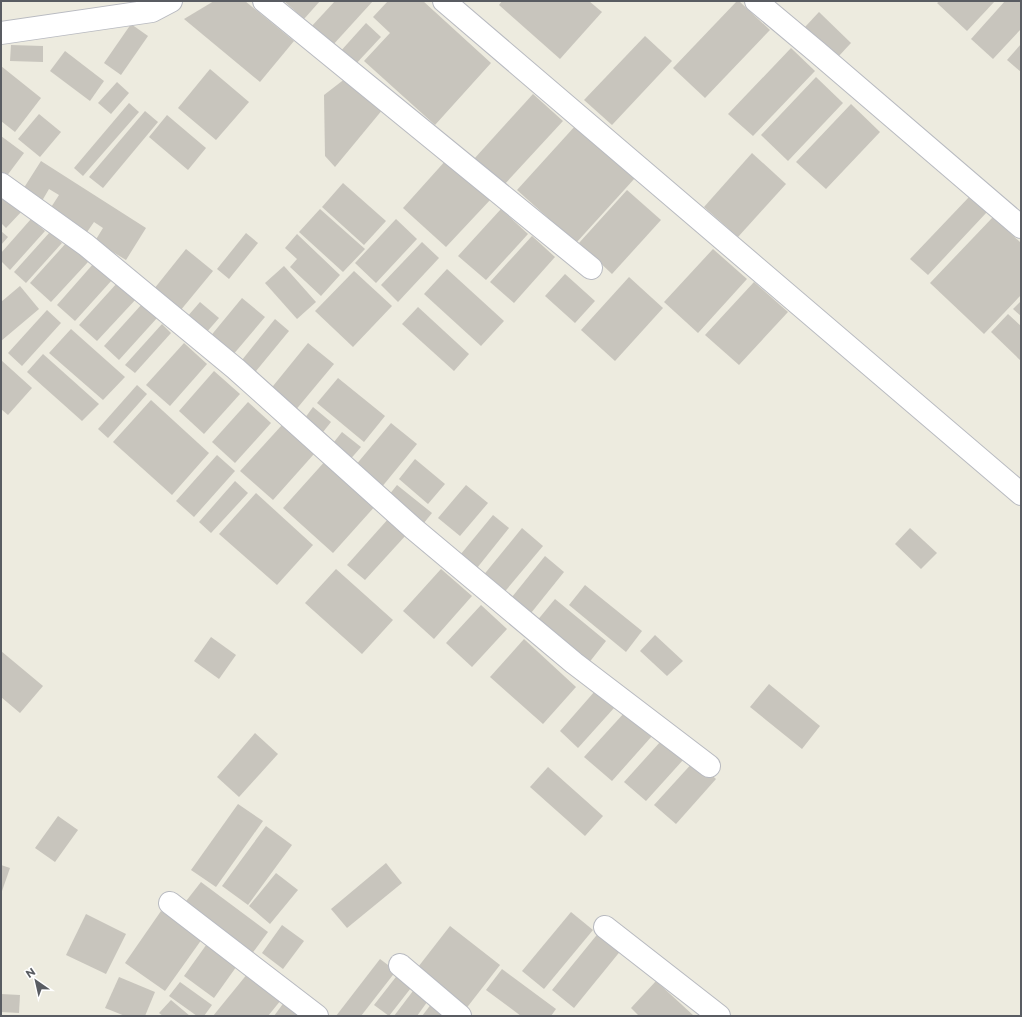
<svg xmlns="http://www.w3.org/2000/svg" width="1022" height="1017" viewBox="0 0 1022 1017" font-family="Montserrat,sans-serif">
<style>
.building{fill:#c8c5bd}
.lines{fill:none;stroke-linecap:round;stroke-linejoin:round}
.minor-casing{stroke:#b8bac0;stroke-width:24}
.minor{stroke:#fff;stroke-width:22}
</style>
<rect width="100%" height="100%" fill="#edebdf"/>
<g class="building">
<path d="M214,1H245L294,41L260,82L184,19Z"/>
<path d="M284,1H320L304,19Z"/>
<path d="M335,1H373L332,46L311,27Z"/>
<path d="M388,1H423L491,63L435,125L364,61L390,33L373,17Z"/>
<path d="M502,1H589L602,12L560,59L499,5Z"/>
<path d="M737,1H739L770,30L705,98L673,68Z"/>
<path d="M940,1H995L967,31L937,3Z"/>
<path d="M1005,1H1021V29L993,59L971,39Z"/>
<path d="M819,12L851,43L837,58L805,27Z"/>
<path d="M366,23L381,37L353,67L339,53Z"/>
<path d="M131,24L148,36L121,75L104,63Z"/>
<path d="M645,36L672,61L612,125L584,100Z"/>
<path d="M1021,44V72L1007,60Z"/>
<path d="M11,45L43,46V62L10,61Z"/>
<path d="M791,48L815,71L753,136L728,114Z"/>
<path d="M65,51L104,81L90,101L50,71Z"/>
<path d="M1,66L41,98L15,132L1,121Z"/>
<path d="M210,69L249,102L216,140L178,108Z"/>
<path d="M816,77L843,103L788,161L761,135Z"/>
<path d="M346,78L383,109L335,167L325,156L324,95Z"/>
<path d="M117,82L129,93L111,114L98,103Z"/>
<path d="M533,94L563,121L503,186L474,159Z"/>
<path d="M129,103L139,112L83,176L74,168Z"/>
<path d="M851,104L880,132L826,189L796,162Z"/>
<path d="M145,111L158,122L103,188L89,177Z"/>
<path d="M39,114L61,132L40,157L18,139Z"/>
<path d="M167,115L206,148L188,170L149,137Z"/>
<path d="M576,125L635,178L576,243L517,190Z"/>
<path d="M1,136L24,153L3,181L1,179Z"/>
<path d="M752,153L786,184L738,237L704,207Z"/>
<path d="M447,159L491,199L446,247L403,208Z"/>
<path d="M41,161L146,228L126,260L95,241L103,228L94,222L85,235L48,212L59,195L49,189L39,206L20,194Z"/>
<path d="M343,183L386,221L364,245L322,207Z"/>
<path d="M1,190L23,210L6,228L1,223Z"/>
<path d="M627,190L661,220L612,274L579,243Z"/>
<path d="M970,196L987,212L928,275L910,259Z"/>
<path d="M320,209L365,249L343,272L299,232Z"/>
<path d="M501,209L528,234L486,280L458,256Z"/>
<path d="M993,217L1021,243V295L984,334L930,283Z"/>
<path d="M31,219L45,231L10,270L1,261V253Z"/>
<path d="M396,219L417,239L376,283L355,263Z"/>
<path d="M1,231L8,237L1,245Z"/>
<path d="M50,232L62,243L26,283L14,272Z"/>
<path d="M246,233L258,243L229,279L217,269Z"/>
<path d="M297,234L340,275L321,296L290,267L297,259L285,248Z"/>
<path d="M532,236L555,257L514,303L490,282Z"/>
<path d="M67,242L88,262L51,302L30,283Z"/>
<path d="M422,242L439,258L398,302L381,285Z"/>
<path d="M186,249L213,271L180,311L154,289Z"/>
<path d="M713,249L747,279L698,333L664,302Z"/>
<path d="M94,263L112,280L75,321L57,305Z"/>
<path d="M284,266L316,302L297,319L265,283Z"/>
<path d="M447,269L504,321L481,346L424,294Z"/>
<path d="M354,271L392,306L353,347L315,311Z"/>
<path d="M565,274L595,301L575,323L545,296Z"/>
<path d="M629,277L663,308L615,361L581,330Z"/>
<path d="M118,282L137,298L97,341L79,325Z"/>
<path d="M754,282L788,312L739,365L705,335Z"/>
<path d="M20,286L39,309L1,341V302Z"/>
<path d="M242,298L265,317L232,356L209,338Z"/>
<path d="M1021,301V316L1013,309Z"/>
<path d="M200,302L219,318L206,333L187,317Z"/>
<path d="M142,304L157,318L119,360L104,346Z"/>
<path d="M418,307L469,354L454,371L402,324Z"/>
<path d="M47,310L61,323L22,366L8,353Z"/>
<path d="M1008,314L1021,326V361L991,332Z"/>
<path d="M275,319L289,331L252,376L238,365Z"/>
<path d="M162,324L171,333L135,373L125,365Z"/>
<path d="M71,329L125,377L103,400L49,353Z"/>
<path d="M184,343L207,364L170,406L146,385Z"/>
<path d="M308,343L334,364L294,412L269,391Z"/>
<path d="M43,354L99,404L82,421L27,372Z"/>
<path d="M1,360L32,388L8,415L1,409Z"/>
<path d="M214,371L240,394L204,434L179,411Z"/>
<path d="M338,378L385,416L364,442L317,403Z"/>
<path d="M137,385L147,394L108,438L98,429Z"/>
<path d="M151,400L209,453L172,495L113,442Z"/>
<path d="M248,402L271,423L235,463L212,442Z"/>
<path d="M313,407L331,422L319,437L302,422Z"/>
<path d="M391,423L417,444L381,488L355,466Z"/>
<path d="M282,425L314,454L273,500L240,471Z"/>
<path d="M342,432L361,447L348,462L330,447Z"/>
<path d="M217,455L235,471L194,517L176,501Z"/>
<path d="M327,459L377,504L333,553L283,508Z"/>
<path d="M415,459L445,484L428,504L399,479Z"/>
<path d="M235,481L248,493L211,533L199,522Z"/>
<path d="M397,485L432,513L419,529L385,500Z"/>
<path d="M466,485L488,503L460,536L438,518Z"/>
<path d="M256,493L313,545L277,585L219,534Z"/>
<path d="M493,515L509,528L473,573L456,560Z"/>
<path d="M389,518L407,534L365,580L347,565Z"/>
<path d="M522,528L543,546L502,595L482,577Z"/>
<path d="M910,528L937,553L921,569L895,544Z"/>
<path d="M545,556L564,572L527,618L508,602Z"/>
<path d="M336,569L393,620L362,654L305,603Z"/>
<path d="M441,569L472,596L434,639L403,611Z"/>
<path d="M585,585L642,631L626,652L569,605Z"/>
<path d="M555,599L606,641L588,664L536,622Z"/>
<path d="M481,605L507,629L472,667L446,643Z"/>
<path d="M655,635L683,661L667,676L640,651Z"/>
<path d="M211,637L236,655L219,679L194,661Z"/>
<path d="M524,639L576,687L543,724L490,677Z"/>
<path d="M1,651L43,686L20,713L1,697Z"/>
<path d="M769,684L820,726L802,749L750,707Z"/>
<path d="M595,691L614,708L578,748L560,731Z"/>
<path d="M625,712L652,736L612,781L584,757Z"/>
<path d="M255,733L278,754L239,797L217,777Z"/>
<path d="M661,741L683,760L646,801L624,782Z"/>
<path d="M695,760L716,779L676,824L654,805Z"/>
<path d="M548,767L603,816L585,836L530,787Z"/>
<path d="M238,804L263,821L216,887L191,870Z"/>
<path d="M58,816L78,830L55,862L35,848Z"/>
<path d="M266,826L292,845L248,905L222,886Z"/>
<path d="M386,863L402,883L347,928L331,909Z"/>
<path d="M1,865L10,868L1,894Z"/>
<path d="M276,873L298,890L270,924L249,906Z"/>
<path d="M201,882L268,932L251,955L183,905Z"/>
<path d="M161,911L202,939L165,991L125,963Z"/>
<path d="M571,912L593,930L544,989L522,971Z"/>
<path d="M86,914L126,934L106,974L66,955Z"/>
<path d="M282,925L304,941L283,969L262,953Z"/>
<path d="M450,926L500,965L465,1010L415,971Z"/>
<path d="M600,931L622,949L574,1008L552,990Z"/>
<path d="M209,941L239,963L214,998L184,976Z"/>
<path d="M380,959L396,971L361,1016H336Z"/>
<path d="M502,969L556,1009L551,1016H521L486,990Z"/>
<path d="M248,973L281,1000L268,1016H213Z"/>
<path d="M399,973L414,984L389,1016L374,1005Z"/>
<path d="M119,977L155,992L145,1016H125L105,1008Z"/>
<path d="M656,981L694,1016H639L631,1008Z"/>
<path d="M180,982L212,1005L204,1016H197L169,996Z"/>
<path d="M416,987L430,998L417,1016H394Z"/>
<path d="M1,994L20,995L19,1013L1,1012Z"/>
<path d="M171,1000L190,1016H163L159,1013Z"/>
<path d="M285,1001L304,1016H274Z"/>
<path d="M432,1003L444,1012L441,1016H422Z"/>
</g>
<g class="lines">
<defs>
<g id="minor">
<path d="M264,1L591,268"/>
<path d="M444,1L1021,494"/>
<path d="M756,1L817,52L1021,227"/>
<path d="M1,33L152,11L171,1"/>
<path d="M1,184L86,245L236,369L414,529L574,663L709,766"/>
<path d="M170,903L317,1016"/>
<path d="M605,927L719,1016"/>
<path d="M400,965L460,1016"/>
</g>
</defs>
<use href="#minor" class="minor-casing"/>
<use href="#minor" class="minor"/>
</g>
<rect width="1022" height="1017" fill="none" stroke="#595c62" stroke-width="4"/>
<g transform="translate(36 981) rotate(326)" stroke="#ffffff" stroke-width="3" paint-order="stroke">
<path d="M0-3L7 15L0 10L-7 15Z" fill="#595c62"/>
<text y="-6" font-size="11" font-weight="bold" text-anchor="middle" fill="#595c62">N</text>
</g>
</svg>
